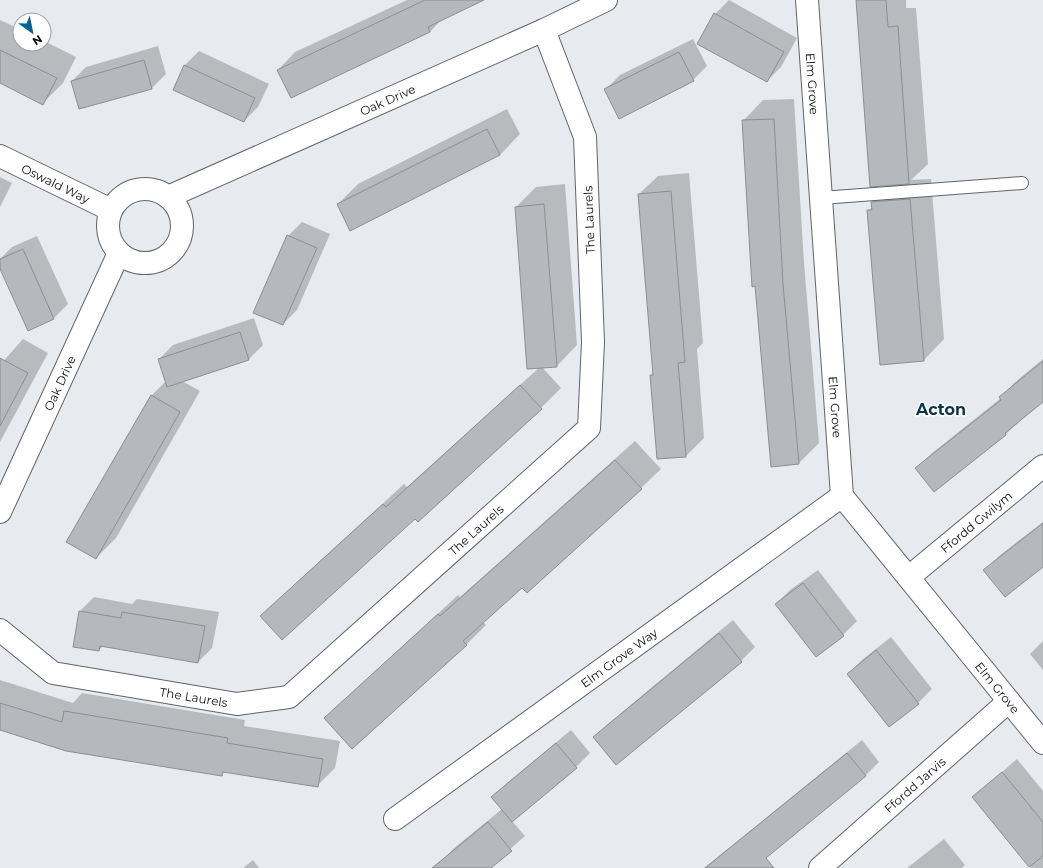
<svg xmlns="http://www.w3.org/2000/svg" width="1043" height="868" viewBox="0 0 1043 868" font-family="Montserrat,sans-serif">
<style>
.shadow{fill:#0003}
.building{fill:#b5b8bc;stroke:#8c8f92}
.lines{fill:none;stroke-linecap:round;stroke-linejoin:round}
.service-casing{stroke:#616467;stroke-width:14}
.minor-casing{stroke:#616467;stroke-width:24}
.service{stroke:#fff;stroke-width:12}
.minor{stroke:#fff;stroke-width:22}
.labels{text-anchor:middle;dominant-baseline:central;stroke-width:3;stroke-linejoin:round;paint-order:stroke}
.street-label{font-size:12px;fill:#0c0d0e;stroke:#fff}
.district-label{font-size:16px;font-weight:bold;fill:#0c334a;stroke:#fff}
</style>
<rect width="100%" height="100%" fill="#e7eaee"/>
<g class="shadow">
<path d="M407,0H481L442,19L430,32L278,70L295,52Z"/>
<path d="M729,0L797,38L781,67L767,81L715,14Z"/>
<path d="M858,0H906V8H916L928,164L911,180L931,179L944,339L924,360L881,364L868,211L873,206L872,202L890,184Z"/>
<path d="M0,20L20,29V44H44V41L76,57L63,83L43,103L0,82Z"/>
<path d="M693,39L707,66L693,80L606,89L620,75Z"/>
<path d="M158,46L166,74L152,88L80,108L72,81L86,67Z"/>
<path d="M199,51L269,84L258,107L244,121L174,89L185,65Z"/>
<path d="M794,99L804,263L819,443L799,463L743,121L763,100Z"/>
<path d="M507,109L520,134L500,155L338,204L358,184Z"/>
<path d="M689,173L703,343L697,349L704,438L686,456L651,375L654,372L639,194L658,176Z"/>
<path d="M0,177L12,183L0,207Z"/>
<path d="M565,184L577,345L557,366L542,367L561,388L541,408L415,517L282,596L404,484L407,487L540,367L516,207L536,187Z"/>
<path d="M302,222L330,234L297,310L283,324L288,236Z"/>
<path d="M37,236L68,304L54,318L0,267V259L12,247Z"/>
<path d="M254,318L263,345L249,359L182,381L200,391L116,538L96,558L152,395L166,381L159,359L173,345Z"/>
<path d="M23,339L48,353L0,442V365Z"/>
<path d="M1043,359V400L1006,434L934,491L917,468L931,454L1001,398L1014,383Z"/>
<path d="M635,441L661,469L641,488L522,586L483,622L486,625L466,645L325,718L458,595L460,597Z"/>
<path d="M1043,522V565L985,570L999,556Z"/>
<path d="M818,570L857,621L843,635L816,656L776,604L790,590Z"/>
<path d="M94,597L132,604L137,599L219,612L212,648L198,662L104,645L99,650L80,611Z"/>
<path d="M733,620L755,647L741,661L616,763L595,737L609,723Z"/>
<path d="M891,637L932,689L918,703L848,674L862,660Z"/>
<path d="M1043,641V670L1030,654Z"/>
<path d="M0,680L73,703L82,693L245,720L244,726L340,741L335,768L317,786L225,771L221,775L0,729Z"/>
<path d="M571,730L590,753L576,767L512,821L525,836L489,868H436L453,849L502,809L493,797L507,783Z"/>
<path d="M862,740L879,762L865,776L752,868H704Z"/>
<path d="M1017,759L1043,791V868H1031L973,797Z"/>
<path d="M944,839L965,865L962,868H907Z"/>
<path d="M253,860L259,868H243Z"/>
</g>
<g class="building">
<path d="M425,0H484L428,27L430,32L291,98L277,70Z"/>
<path d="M856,0H886L888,27L898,26L909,184L870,187Z"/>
<path d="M714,13L784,52L767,82L697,44Z"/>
<path d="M0,50L57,78L43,105L0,83Z"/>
<path d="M679,52L694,81L619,119L604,89Z"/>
<path d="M144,60L152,89L79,109L71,81Z"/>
<path d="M184,65L255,98L244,122L173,90Z"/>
<path d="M774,119L783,284L799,464L771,467L755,286L752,287L742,120Z"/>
<path d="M487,129L500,155L350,231L337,204Z"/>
<path d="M671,191L685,362L678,363L686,457L657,459L650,375H653L638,194Z"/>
<path d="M910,199L924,361L880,365L867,210H872L871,202Z"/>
<path d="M544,204L557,367L527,369L515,207Z"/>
<path d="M287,235L317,248L283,325L253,313Z"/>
<path d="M23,249L54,319L28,331L0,269V259Z"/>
<path d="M240,332L249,360L167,387L158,359Z"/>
<path d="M0,358L28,373L0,426Z"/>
<path d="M1043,361V402L1005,433L1006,435L934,492L915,468L1001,400L999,397Z"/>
<path d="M520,385L542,409L418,522L415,519L282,640L260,616L383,504L386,507Z"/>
<path d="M151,395L180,412L96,559L66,542Z"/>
<path d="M615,460L642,489L527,593L522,588L463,641L467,645L352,749L324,718L438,614L440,616Z"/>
<path d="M1043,523V567L1005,597L983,570Z"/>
<path d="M803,583L844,636L816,657L775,604Z"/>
<path d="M79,611L121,618L122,612L205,626L198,663L100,646L99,651L73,647Z"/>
<path d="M719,633L742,662L616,765L593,737Z"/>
<path d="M876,650L919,704L889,727L847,674Z"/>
<path d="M0,703L62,722L64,711L228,738L227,743L323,759L318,787L223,772L222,776L66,751L0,730Z"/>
<path d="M556,743L577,768L512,822L491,797Z"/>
<path d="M847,753L866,776L766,858L774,868H705Z"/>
<path d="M1002,772L1043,822V856L1029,867L972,797Z"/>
<path d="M488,822L512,851L491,868H432Z"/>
</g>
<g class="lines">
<defs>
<path id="service" d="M821,198L1022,183"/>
<g id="minor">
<path id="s1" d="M807,0L842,496L1043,743"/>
<path id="s2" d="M0,156L111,210"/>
<circle cx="145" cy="226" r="37"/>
<path id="s3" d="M168,197L544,30L606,0"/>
<path id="s4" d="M0,512L119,253"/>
<path id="s5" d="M909,577L1043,466"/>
<path id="s6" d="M0,630L53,673L237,704L289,697L589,428L593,342L585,137L544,30"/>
<path id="s7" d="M395,819L842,496"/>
<path id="s8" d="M820,868L1009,701"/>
</g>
</defs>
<use href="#service" class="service-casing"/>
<use href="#minor" class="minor-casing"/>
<use href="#service" class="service"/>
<use href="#minor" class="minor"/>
</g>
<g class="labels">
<g class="street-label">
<text stroke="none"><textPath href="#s1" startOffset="84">Elm Grove</textPath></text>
<text stroke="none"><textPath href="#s3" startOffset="240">Oak Drive</textPath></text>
<text stroke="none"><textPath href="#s2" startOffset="62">Oswald Way</textPath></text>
<text transform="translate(589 220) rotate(-92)">The Laurels</text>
<text stroke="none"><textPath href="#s4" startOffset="142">Oak Drive</textPath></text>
<text stroke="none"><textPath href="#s1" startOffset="408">Elm Grove</textPath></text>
<text stroke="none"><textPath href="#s5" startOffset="87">Ffordd Gwilym</textPath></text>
<text stroke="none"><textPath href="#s6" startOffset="558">The Laurels</textPath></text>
<text stroke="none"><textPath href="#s7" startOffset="276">Elm Grove Way</textPath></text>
<text stroke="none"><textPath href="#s1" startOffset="744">Elm Grove</textPath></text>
<text stroke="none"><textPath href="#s6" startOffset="211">The Laurels</textPath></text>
<text stroke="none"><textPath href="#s8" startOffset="126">Ffordd Jarvis</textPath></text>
</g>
<g class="district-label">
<text x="941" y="409">Acton</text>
</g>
</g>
<g transform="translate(32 32) rotate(147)"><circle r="19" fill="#ffffff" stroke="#9e9e9f"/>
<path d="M0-3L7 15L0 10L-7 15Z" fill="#046393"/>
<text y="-6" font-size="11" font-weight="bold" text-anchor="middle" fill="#0c0d0e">N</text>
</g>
</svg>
